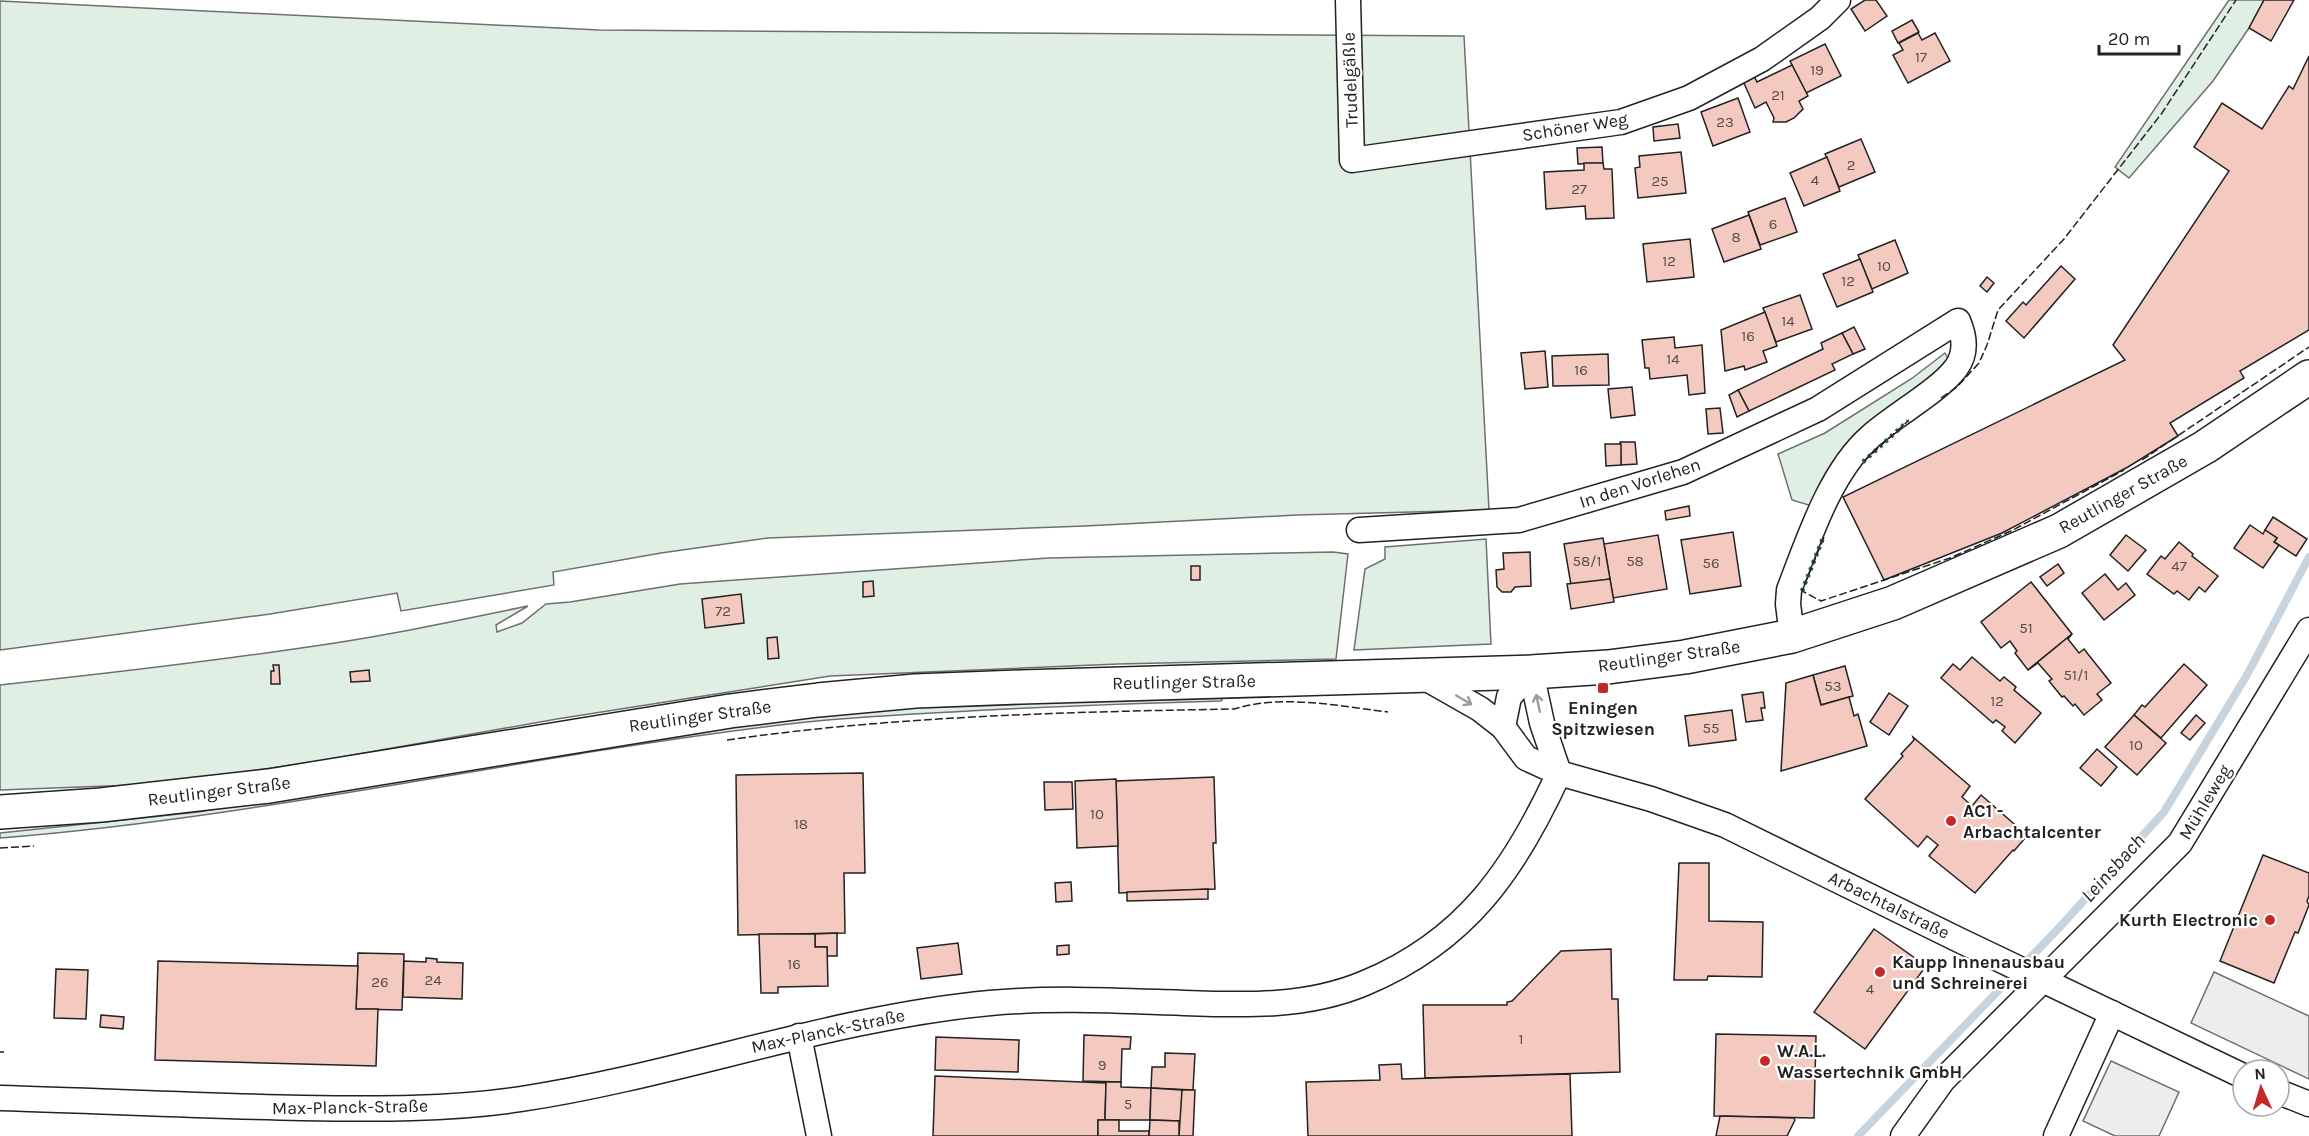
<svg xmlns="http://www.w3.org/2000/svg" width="2309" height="1136" viewBox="0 0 2309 1136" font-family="Karla,sans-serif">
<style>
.green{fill:#e0efe3;stroke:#6f6f6f;stroke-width:1.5}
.parking{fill:#ededed;stroke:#6f6f6f;stroke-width:1.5}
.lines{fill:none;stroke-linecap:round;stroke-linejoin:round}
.stream{stroke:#c7d3dd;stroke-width:8}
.building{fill:#f3c9c0;stroke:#222;stroke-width:1.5}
.street-casing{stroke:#222;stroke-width:27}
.secondary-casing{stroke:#222;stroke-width:36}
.street{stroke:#fff;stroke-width:24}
.secondary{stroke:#fff;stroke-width:33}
.hedge{stroke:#2f5e38;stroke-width:4.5;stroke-dasharray:3 4.5;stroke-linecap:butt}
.fence{stroke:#222;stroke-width:1.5;stroke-dasharray:8 3;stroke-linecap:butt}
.oneway{stroke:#9c9c9c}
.poi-dot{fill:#c62828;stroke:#fff;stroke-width:2}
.labels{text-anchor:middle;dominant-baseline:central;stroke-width:4.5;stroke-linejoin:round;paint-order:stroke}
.number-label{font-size:15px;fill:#564c4a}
.street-label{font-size:18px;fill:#222;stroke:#fff}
.poi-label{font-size:18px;font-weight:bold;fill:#222;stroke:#fff;text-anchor:start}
.water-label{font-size:20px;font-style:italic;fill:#222;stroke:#fff}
</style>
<rect width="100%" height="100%" fill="#fff"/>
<g class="green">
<path d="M2229,0H2264L2249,28L2213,81L2129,178L2115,167Z"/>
<path d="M0,1L599,30L1464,36L1489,510L1297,515L1085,526L768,538L661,553L553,572L554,585L401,611L397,593L270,614L0,650Z"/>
<path d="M1945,353L1949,360L1815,507L1792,500L1778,454L1825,433L1911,379Z"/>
<path d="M1486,539L1491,644L1354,650L1365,569L1385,559V547Z"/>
<path d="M1333,552L1348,554L1336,659L1118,664L830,676L557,719L319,761L161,784L0,790V685C103,674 206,662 308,647C382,637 455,621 528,606L496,625L497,632L522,623L546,604L570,602L680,584L1049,558Z"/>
<path d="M1224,696L1221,701C1143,703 1065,706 987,710C921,714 855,716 789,724C525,755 266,817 0,838V833L198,812L644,739L821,714L909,707Z"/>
</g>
<g class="parking">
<path d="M2214,972L2309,1016V1079L2191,1023Z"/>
<path d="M2111,1061L2179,1092L2159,1136H2115L2083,1121Z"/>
</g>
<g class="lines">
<path class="stream" d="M1858,1136L2057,930L2164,812L2247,675L2309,557"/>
</g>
<g class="building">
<path d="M1865,0H1876L1887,16L1865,31L1851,9Z"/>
<path d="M2264,0H2294L2271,41L2249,28Z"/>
<path d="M1912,20L1919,32L1898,43L1892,31Z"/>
<path d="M1918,33L1922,40L1935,33L1950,61L1908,83L1893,55L1903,50L1899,43Z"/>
<path d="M1825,44L1841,76L1806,93L1790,61Z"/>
<path d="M2309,56V330L2240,371L2244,378L2170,423L2178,436L2128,467L2002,533L1884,580L1843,497L2125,360L2113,345L2229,171L2194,147L2222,103L2262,129L2289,86L2293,89Z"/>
<path d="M1792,65L1808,96L1799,101L1803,109L1794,118L1786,122H1773L1774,118L1766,102L1755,108L1743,81L1754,76L1757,82Z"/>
<path d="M1738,98L1750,132L1713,146L1701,112Z"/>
<path d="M1678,124L1680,138L1654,141L1653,127Z"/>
<path d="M1861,139L1875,172L1839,187L1825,154Z"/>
<path d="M1602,147L1603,163L1578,164L1577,148Z"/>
<path d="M1681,152L1686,193L1638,198L1635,168L1640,167L1639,156Z"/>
<path d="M1827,157L1840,191L1804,206L1790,173Z"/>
<path d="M1584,163H1603L1604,169H1612L1614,218L1586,219L1585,206L1546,209L1544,172L1584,170Z"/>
<path d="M1785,198L1797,232L1760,245L1748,212Z"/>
<path d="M1749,215L1761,249L1724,262L1712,229Z"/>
<path d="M1690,239L1694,277L1647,282L1643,244Z"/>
<path d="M1895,240L1908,273L1872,289L1858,255Z"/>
<path d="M1860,259L1873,292L1837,307L1823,274Z"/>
<path d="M2061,266L2075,279L2024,338L2006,321L2023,302L2026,305Z"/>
<path d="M1987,277L1994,283L1987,292L1980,286Z"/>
<path d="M1800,295L1812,329L1776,342L1763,308Z"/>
<path d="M1765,312L1777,346L1763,351L1767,362L1745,370L1744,366L1725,371L1721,330Z"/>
<path d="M1854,327L1865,349L1853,354L1842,333Z"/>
<path d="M1842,333L1853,354L1832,364L1835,370L1749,411L1738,390L1823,349L1821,343Z"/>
<path d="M1674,337L1675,348L1702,345L1705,393L1689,395L1687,375L1650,379L1649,368H1645L1642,340Z"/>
<path d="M1545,351L1548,387L1525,389L1521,353Z"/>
<path d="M1608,354L1609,385L1553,386L1552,356Z"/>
<path d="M1632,387L1635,415L1611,418L1608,389Z"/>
<path d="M1738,390L1749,411L1737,417L1729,395Z"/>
<path d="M1720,408L1723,433L1708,434L1706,409Z"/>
<path d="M1620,442H1635L1637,464L1621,465Z"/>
<path d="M1605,444H1621V465L1606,466Z"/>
<path d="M1689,506L1690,516L1666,520L1665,511Z"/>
<path d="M2273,517L2307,539L2296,556L2274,542L2277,538L2265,530Z"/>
<path d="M2250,525L2263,534L2265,530L2277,538L2274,542L2279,545L2263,568L2234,548Z"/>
<path d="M1733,532L1741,586L1690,594L1681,540Z"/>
<path d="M1658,535L1667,589L1613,598L1604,544Z"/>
<path d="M2126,535L2146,550L2128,571L2110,555Z"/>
<path d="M1603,538L1610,579L1571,585L1564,544Z"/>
<path d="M2179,542L2193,554L2192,556L2218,576L2205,592L2199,587L2189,600L2177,591L2174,594L2147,574L2161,556L2165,559Z"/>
<path d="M1530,552L1531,586L1515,587L1511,592H1502L1497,587L1496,570L1504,569L1503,553Z"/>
<path d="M2058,564L2064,573L2047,586L2040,577Z"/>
<rect x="1191" y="566" width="9" height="14"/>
<path d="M2105,574L2118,590L2126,583L2135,595L2104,620L2082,593Z"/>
<path d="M1610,579L1614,602L1571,609L1567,584Z"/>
<path d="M873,581L874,596L863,597V582Z"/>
<path d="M2031,582L2072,634L2028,670L2015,653L2017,651L2010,641L2001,648L1981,622Z"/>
<path d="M741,594L744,623L705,628L702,599Z"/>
<path d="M2072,634L2068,639L2079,653L2084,649L2111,683L2097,694L2102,700L2084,715L2075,704L2073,706L2064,696L2062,697L2049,681L2052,679L2038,663L2028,670Z"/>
<path d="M777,637L779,658L768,659L767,638Z"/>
<path d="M1972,657L2000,681L2004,677L2016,687L2014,690L2041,713L2015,743L2002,731L2005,727L1996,720L1993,723L1941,678L1953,664L1960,670Z"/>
<path d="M2184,664L2207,685L2161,738L2134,715L2142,705L2145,707Z"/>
<path d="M273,665H279L280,684H271V671H274Z"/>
<path d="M1845,666L1853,696L1821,705L1813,675Z"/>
<path d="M369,670L370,681L351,682L350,672Z"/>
<path d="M1813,675L1821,705L1849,697L1854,716L1858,714L1867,746L1781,771L1786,683Z"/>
<path d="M1763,692L1765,708H1761L1763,720L1746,722L1742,695Z"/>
<path d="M1889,693L1908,706L1889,735L1870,722Z"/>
<path d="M1732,710L1736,740L1689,746L1685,716Z"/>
<path d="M2134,715L2166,743L2137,775L2105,747Z"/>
<path d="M2196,715L2205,723L2190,740L2181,733Z"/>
<path d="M1913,737L1970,786L1962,797L1972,806L1981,795L2029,837H2026L2014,851L2013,850L1975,893L1929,856L1938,845L1927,836L1918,847L1865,799L1903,756L1901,754L1914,740Z"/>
<path d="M2097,749L2117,767L2101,786L2080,768Z"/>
<path d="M863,773L865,873H844L845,933L738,935L736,775Z"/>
<path d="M1214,777L1216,843H1213L1215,889L1119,893L1116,781Z"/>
<path d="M1116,779L1118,846L1077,848L1075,781Z"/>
<path d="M1044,782H1072L1073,809L1045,810Z"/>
<path d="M2263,855L2309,873V896L2307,901L2309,905L2298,933L2295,932L2274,983L2220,961Z"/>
<path d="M1679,863H1709V921L1763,922L1762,977L1708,976L1707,980H1674Z"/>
<path d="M1071,882L1072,901L1056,902L1055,883Z"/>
<path d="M1208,889V899L1127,901V892Z"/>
<path d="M1874,929L1926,966L1865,1049L1814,1012Z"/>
<path d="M837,933V956H827V947H815V934Z"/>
<path d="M759,934H815V947H827L828,986L778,987V993H761Z"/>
<path d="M958,943L962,974L921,979L917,948Z"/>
<path d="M1069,945V954L1057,955V946Z"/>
<path d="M1611,949L1612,999H1618L1620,1072L1425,1078L1423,1005H1507V1002L1512,1001L1561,951Z"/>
<path d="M358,953L404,954L402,1010L356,1009Z"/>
<path d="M426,958L437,959V962L463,963L462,999L403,997L404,961L426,962Z"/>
<path d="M158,961L358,966L356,1009H378L376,1066L155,1060Z"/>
<path d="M56,969L88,970L86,1019L54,1018Z"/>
<path d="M101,1015L124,1017L123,1029L100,1027Z"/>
<path d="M1716,1034L1816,1036L1814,1118L1714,1116Z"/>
<path d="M1084,1035L1131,1037L1130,1049H1122L1121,1082L1083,1081Z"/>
<path d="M936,1037L1019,1040L1018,1072L935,1070Z"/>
<path d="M1165,1053L1195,1054L1193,1090L1151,1088L1152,1067H1165Z"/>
<path d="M1401,1064L1402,1079L1570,1074L1572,1136H1308L1306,1082L1380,1080L1379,1065Z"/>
<path d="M935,1076L1106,1083L1105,1120H1098V1136H933Z"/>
<path d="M1106,1082H1121V1087L1151,1088L1150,1120H1105Z"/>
<path d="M1151,1088L1182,1090L1181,1121L1150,1120Z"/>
<path d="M1182,1090H1195L1193,1136H1179Z"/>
<path d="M1720,1116L1794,1118L1795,1120L1787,1136H1716Z"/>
<path d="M1098,1120H1119V1131H1149V1136H1098Z"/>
<path d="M1150,1120L1179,1121V1136H1149Z"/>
</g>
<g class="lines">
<defs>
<g id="street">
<path d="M1348,0L1352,160L1621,122L1689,98L1762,59L1820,18L1838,0"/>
<path d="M1359,530L1519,520L1683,472L1818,409L1958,321C1965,337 1967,353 1956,368C1939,391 1893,416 1870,437C1830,472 1808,541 1789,590L1788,604L1792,636"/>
<path d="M1531,672L1542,723L1559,773"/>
<path d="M1422,676L1480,709L1503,727L1526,758L1559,773L1651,799L1725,825L1959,940L2243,1076"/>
<path d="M1503,727L1509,697L1531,672"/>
<path d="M799,1036L819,1136"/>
<path d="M2279,1092L2309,1104"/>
<path d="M0,1098C101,1101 202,1106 302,1108C375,1109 449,1110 521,1099C679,1075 830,1018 990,1003C1046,998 1102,1000 1158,1002C1228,1004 1299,1011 1365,983C1466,941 1515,869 1559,773"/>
<path d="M1903,1136L1943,1080L2180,843L2309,630"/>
<path d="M2056,1136L2112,1013"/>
</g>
<path id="secondary" d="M0,812L101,805L269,786L730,711L818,700L915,691L1021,687L1531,672L1608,667L1685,657L1792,636L1893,603L2059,531L2205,447L2309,377"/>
</defs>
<use href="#street" class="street-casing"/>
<use href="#secondary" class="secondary-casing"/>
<use href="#street" class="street"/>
<use href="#secondary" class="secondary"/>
<g class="hedge">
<path d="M1863,462L1908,421"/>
<path d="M1802,591L1823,538"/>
</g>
<g class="fence">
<path d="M1941,398L1957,387L1979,363L1987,345L1998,310L2064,239L2162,113L2236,0"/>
<path d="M2142,460L2309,347"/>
<path d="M1864,461L1909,420"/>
<path d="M1824,537L1802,591L1821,601L1950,558L2011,531L2124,470"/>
<path d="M727,740C895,716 1065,712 1234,709C1283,694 1338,706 1388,712"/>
<path d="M0,848L34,846"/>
<path d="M0,1052H4"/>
</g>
</g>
<defs><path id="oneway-shaft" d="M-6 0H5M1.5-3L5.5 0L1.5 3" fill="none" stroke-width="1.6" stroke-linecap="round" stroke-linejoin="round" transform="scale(1.5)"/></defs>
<g class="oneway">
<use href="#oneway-shaft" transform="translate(1464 700) rotate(30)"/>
<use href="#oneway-shaft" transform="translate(1538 703) rotate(-102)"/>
</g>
<g class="poi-dot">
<rect x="1597" y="682" width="12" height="12" rx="3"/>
<circle cx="1951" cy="821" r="6"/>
<circle cx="2270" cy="920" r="6"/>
<circle cx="1880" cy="972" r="6"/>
<circle cx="1765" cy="1061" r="6"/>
</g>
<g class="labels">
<g class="number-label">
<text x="1921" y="57">17</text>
<text x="1817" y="70">19</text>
<text x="1778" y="95">21</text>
<text x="1725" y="122">23</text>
<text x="1851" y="165">2</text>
<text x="1815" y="180">4</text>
<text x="1660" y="181">25</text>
<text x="1579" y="189">27</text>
<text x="1773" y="224">6</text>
<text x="1736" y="237">8</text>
<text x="1669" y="261">12</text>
<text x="1884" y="266">10</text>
<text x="1848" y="281">12</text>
<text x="1788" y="321">14</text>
<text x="1748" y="336">16</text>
<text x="1673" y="359">14</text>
<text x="1581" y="370">16</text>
<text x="1587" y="561">58/1</text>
<text x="1635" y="561">58</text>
<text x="1711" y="563">56</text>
<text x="2179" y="566">47</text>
<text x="723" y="611">72</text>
<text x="2026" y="628">51</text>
<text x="2076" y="675">51/1</text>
<text x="1833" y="686">53</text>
<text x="1997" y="701">12</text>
<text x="1711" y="728">55</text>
<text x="2136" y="745">10</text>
<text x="1097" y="814">10</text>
<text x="801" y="824">18</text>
<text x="794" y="964">16</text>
<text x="433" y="980">24</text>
<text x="380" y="982">26</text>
<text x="1870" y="989">4</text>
<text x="1521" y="1039">1</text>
<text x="1102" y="1065">9</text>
<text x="1128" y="1104">5</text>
</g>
<g class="street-label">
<text transform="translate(1350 80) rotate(-92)">Trudelgäßle</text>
<text transform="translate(1575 127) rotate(-9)">Schöner Weg</text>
<text transform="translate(1640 483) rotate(-18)">In den Vorlehen</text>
<text transform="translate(2123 494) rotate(-29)">Reutlinger Straße</text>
<text transform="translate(1669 656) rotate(-8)">Reutlinger Straße</text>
<text transform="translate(1184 682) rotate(-1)">Reutlinger Straße</text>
<text transform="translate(700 716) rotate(-8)">Reutlinger Straße</text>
<text transform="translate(219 791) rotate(-7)">Reutlinger Straße</text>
<text transform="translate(2205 802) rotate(-59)">Mühleweg</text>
<text transform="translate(1889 905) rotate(26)">Arbachtalstraße</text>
<text transform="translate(828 1031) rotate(-12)">Max-Planck-Straße</text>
<text transform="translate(350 1107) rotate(-1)">Max-Planck-Straße</text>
</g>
<g class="poi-label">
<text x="1603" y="708" text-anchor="middle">Eningen<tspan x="1603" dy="21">Spitzwiesen</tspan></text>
<text x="1963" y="811">AC1 -<tspan x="1963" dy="21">Arbachtalcenter</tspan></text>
<text x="2258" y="920" text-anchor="end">Kurth Electronic</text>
<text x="1892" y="962">Kaupp Innenausbau<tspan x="1892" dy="21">und Schreinerei</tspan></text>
<text x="1777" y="1051">W.A.L.<tspan x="1777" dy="21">Wassertechnik GmbH</tspan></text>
</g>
<g class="water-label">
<text transform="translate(2113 868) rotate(-48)">Leinsbach</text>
</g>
</g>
<g transform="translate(2261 1088) rotate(356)"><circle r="28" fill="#ffffff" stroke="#a7a7a7" stroke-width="1.5"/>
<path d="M0-4.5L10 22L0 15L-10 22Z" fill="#c62828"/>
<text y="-9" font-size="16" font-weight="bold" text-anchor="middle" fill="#222222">N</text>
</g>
<path d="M2099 45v9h80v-9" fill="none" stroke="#222222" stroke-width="3"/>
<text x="2108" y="45" font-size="18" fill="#222222" stroke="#ffffff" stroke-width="4.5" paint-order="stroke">20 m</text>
</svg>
